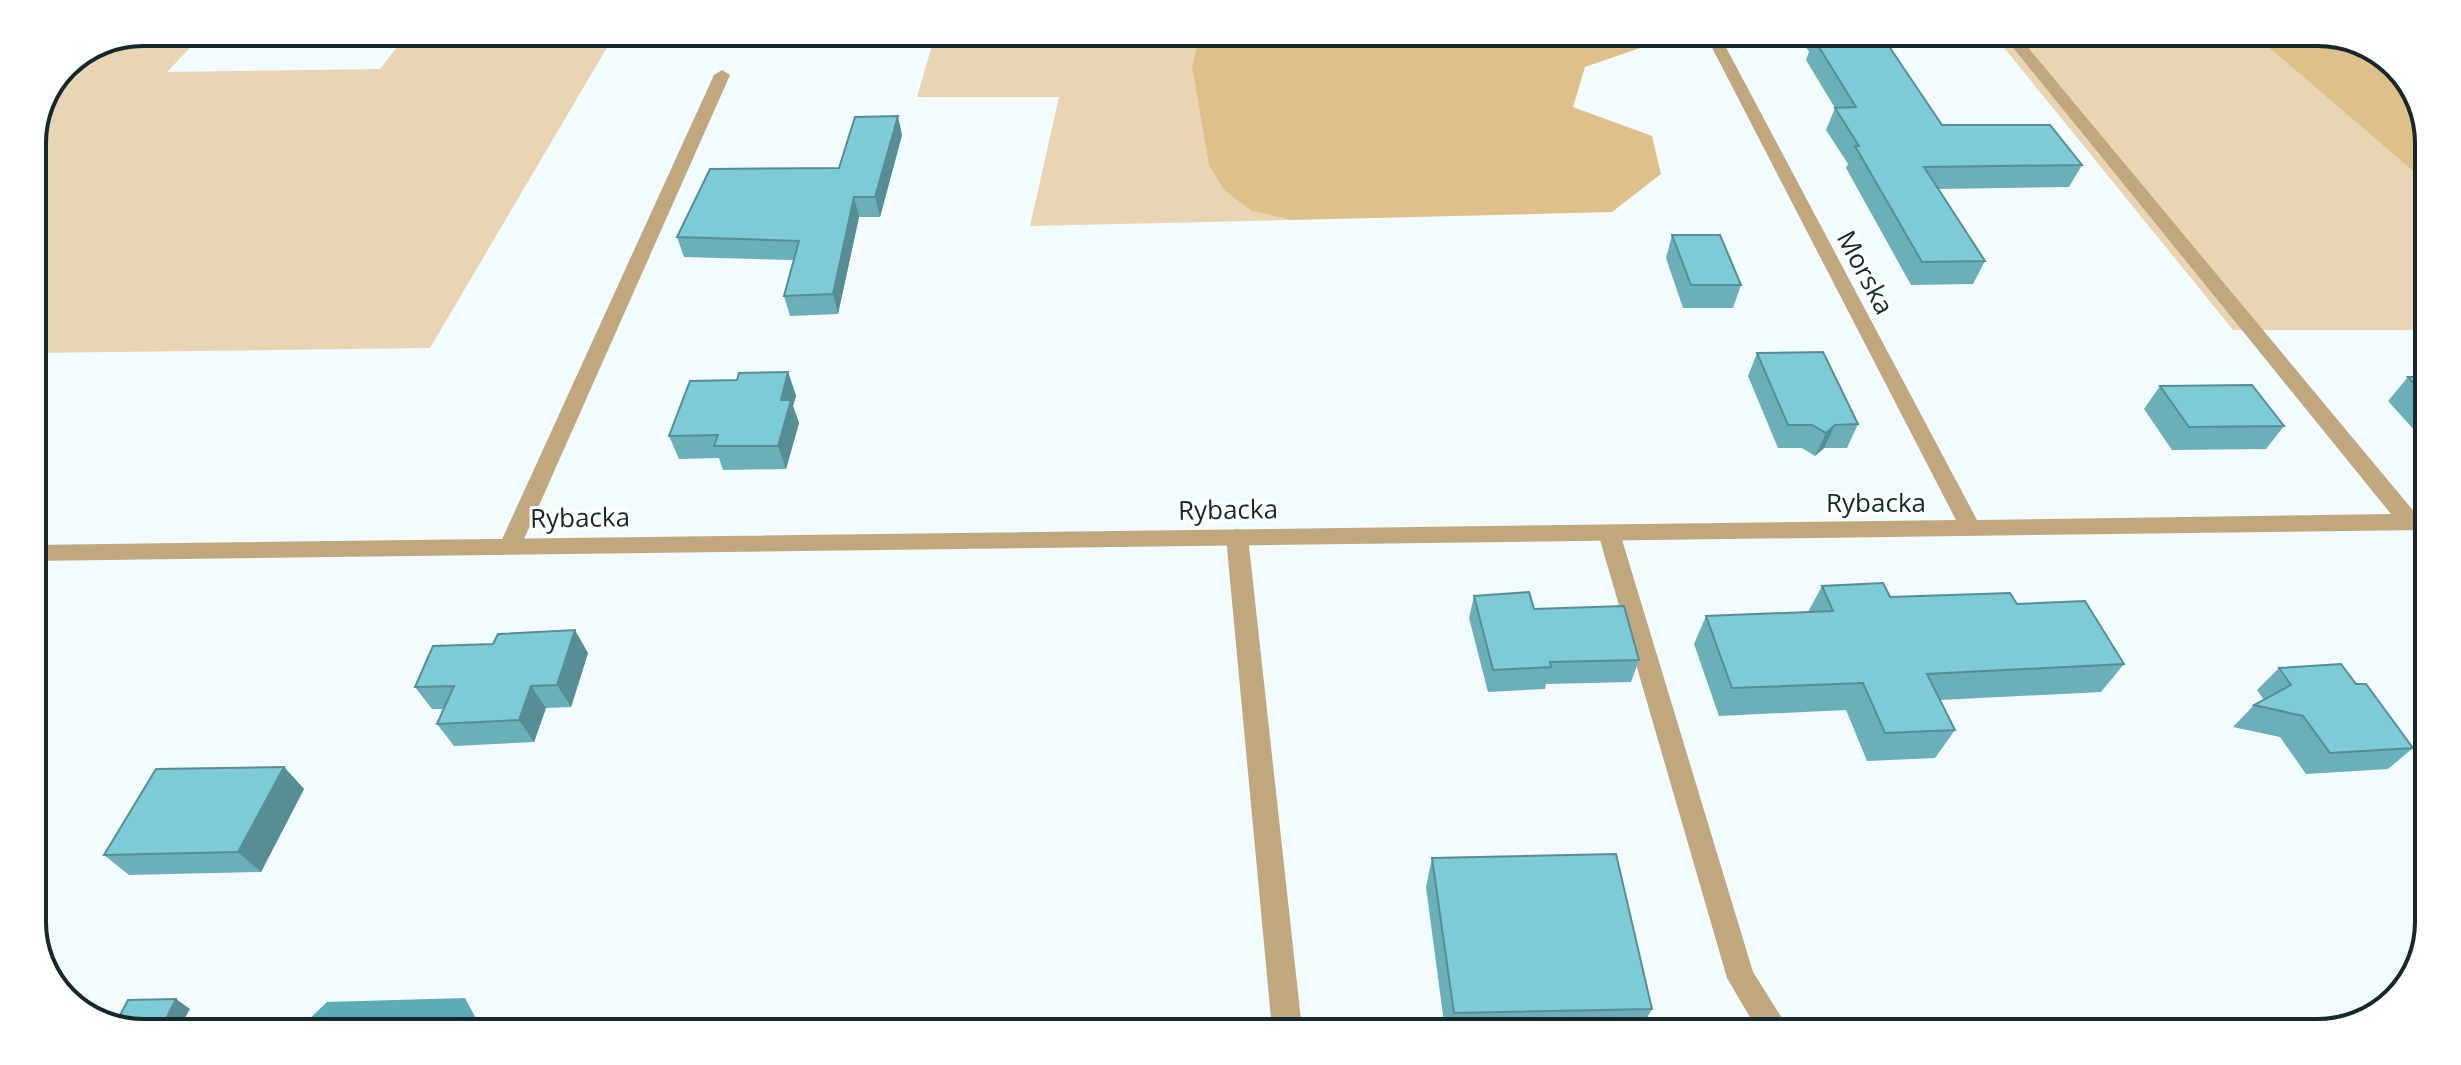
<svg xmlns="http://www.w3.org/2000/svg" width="2461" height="1065" viewBox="0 0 2461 1065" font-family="'Open Sans',sans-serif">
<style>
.green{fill:#e9d5b4}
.forest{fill:#e0c08a}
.water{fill:#5cabb7}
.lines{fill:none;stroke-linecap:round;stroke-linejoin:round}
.service{fill:#c0a77e;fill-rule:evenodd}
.minor{fill:#c0a77e;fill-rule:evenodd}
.wall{fill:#6bafb9}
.shaded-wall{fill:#578e96}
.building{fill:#7ccbd7;stroke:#578e96;stroke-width:2}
.labels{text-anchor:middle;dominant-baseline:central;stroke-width:6;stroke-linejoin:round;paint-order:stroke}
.street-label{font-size:26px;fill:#15282a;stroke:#fff}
.rim{fill:none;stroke:#15282a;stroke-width:4}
</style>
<rect width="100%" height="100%" fill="#f2fbfd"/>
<g class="green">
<path d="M143,32H205L167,72L380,69L408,33H486L488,42L516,33L615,34L430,348L32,353V136L65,64Z"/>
<path d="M935,35L1199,36L1192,66L1252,211L1291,220L1030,226L1059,97H917Z"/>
<path d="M1997,39L2260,40L2428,184L2427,330H2233Z"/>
</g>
<g class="forest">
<path d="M1199,36L1669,38L1585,67L1573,107L1652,136L1661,174L1612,212L1291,220L1252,211L1224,190L1209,165L1192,66Z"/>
<path d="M2260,40H2360L2406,76L2429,136L2428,184Z"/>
</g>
<path class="water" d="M465,998L480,1026L303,1025L327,1002Z"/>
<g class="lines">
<g class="service">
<path d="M722,70L730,75L521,546L518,552L510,554L502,552L499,546L714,75Z"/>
<path d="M1609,525L1617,527L1620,533L1753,972L1790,1031H1758L1727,978L1598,533L1601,527Z"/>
<path d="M1237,529L1245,531L1248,537L1302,1029H1272L1226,537L1229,531Z"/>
</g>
<path class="minor" d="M1707,38H1721L1977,520L2391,514L2006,39H2021L2416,514H2425V530L32,561V545L1956,520Z"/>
</g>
<g class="wall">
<path d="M1804,38L1884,39L1942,125L2082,165L2069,187L1938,189L1985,261L1973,284L1911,285L1846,168L1848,164L1826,130L1835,108L1806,60L1809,52L1803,42Z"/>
<path d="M902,135L880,217H859L838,314L790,316L784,296L794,260L684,257L677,237L839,168Z"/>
<path d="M1672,235L1741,285L1733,308H1683L1666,258Z"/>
<path d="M1757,353L1858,424L1847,448H1824L1815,456L1802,448H1778L1748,376Z"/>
<path d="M788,372L796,396L793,406L799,423L786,469L723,470L719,458L679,459L669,436L737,380Z"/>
<path d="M2408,377H2426V443L2388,401Z"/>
<path d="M2160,386L2284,426L2266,449L2172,450L2144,409Z"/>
<path d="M1822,586L1890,597L2017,604L2124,664L2101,692L1940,700L1955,730L1935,758L1867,761L1846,710L1719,716L1694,644L1706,616L1808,612Z"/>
<path d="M1474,596L1534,609L1639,660L1631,682L1546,684L1545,689L1488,692L1469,618Z"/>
<path d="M588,653L571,707L546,708L534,742L454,746L437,724L444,709H432L415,687Z"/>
<path d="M2279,668L2356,684L2413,748L2388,769L2306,774L2280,737L2233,727L2254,705L2264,700L2257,690Z"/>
<path d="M284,767L304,789L261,872L129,875L104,855Z"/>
<path d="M1432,858L1652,1009L1640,1030H1445L1426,887Z"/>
</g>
<g class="shaded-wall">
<path d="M898,116L902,135L880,217L875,197Z"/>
<path d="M854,197L859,217L838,314L833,294Z"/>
<path d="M788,372L796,396L793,406L799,423L786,469L778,446L781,400Z"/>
<path d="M1835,425L1824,448L1815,456L1826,433Z"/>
<path d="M575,630L588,653L571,707L557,685Z"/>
<path d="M531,686L546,708L534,742L519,720Z"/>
<path d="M284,767L304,789L261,872L238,852Z"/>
<path d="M176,999L190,1009L181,1025H163Z"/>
</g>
<g class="building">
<path d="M1814,39H1884L1942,125H2050L2082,165L1924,167L1985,261L1922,262L1855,146H1859L1835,108L1856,107Z"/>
<path d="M898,116L875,197H854L833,294L784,296L799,241L677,237L710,169L839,168L855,117Z"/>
<path d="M1672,235H1720L1741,285H1691Z"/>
<path d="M1823,352L1858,424L1835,425L1826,433L1812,425H1788L1757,353Z"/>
<path d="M788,372L781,400H791L778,446H714L718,435L669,436L690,381L737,380L739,373Z"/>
<path d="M2408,377H2426V397Z"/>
<path d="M2252,385L2284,426L2189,427L2160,386Z"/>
<path d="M1883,583L1890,597L2010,593L2017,604L2085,601L2124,664L1927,674L1955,730L1885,733L1863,683L1732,688L1706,616L1833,611L1822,586Z"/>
<path d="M1529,592L1534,609L1624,606L1639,660L1550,662L1551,667L1493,670L1474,596Z"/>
<path d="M575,630L557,685L531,686L519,720L437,724L454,686L415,687L433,646L493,644L498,634Z"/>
<path d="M2341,664L2356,684H2366L2413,748L2330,753L2303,716L2254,705L2291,685L2279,668Z"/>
<path d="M284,767L238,852L104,855L156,769Z"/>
<path d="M1616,854L1652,1009L1454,1013L1432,858Z"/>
<path d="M176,999L163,1025H115L128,1000Z"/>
</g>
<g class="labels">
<g class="street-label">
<text transform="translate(1866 272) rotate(62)">Morska</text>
<text x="1876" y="502">Rybacka</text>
<text transform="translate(1228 509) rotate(-1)">Rybacka</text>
<text transform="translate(580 517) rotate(-1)">Rybacka</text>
</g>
</g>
<path d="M0 0H2461V1065H0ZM143 46H2318A97 97 0 0 1 2415 143V922A97 97 0 0 1 2318 1019H143A97 97 0 0 1 46 922V143A97 97 0 0 1 143 46Z" fill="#fff" fill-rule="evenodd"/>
<path class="rim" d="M143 46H2318A97 97 0 0 1 2415 143V922A97 97 0 0 1 2318 1019H143A97 97 0 0 1 46 922V143A97 97 0 0 1 143 46Z"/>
</svg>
